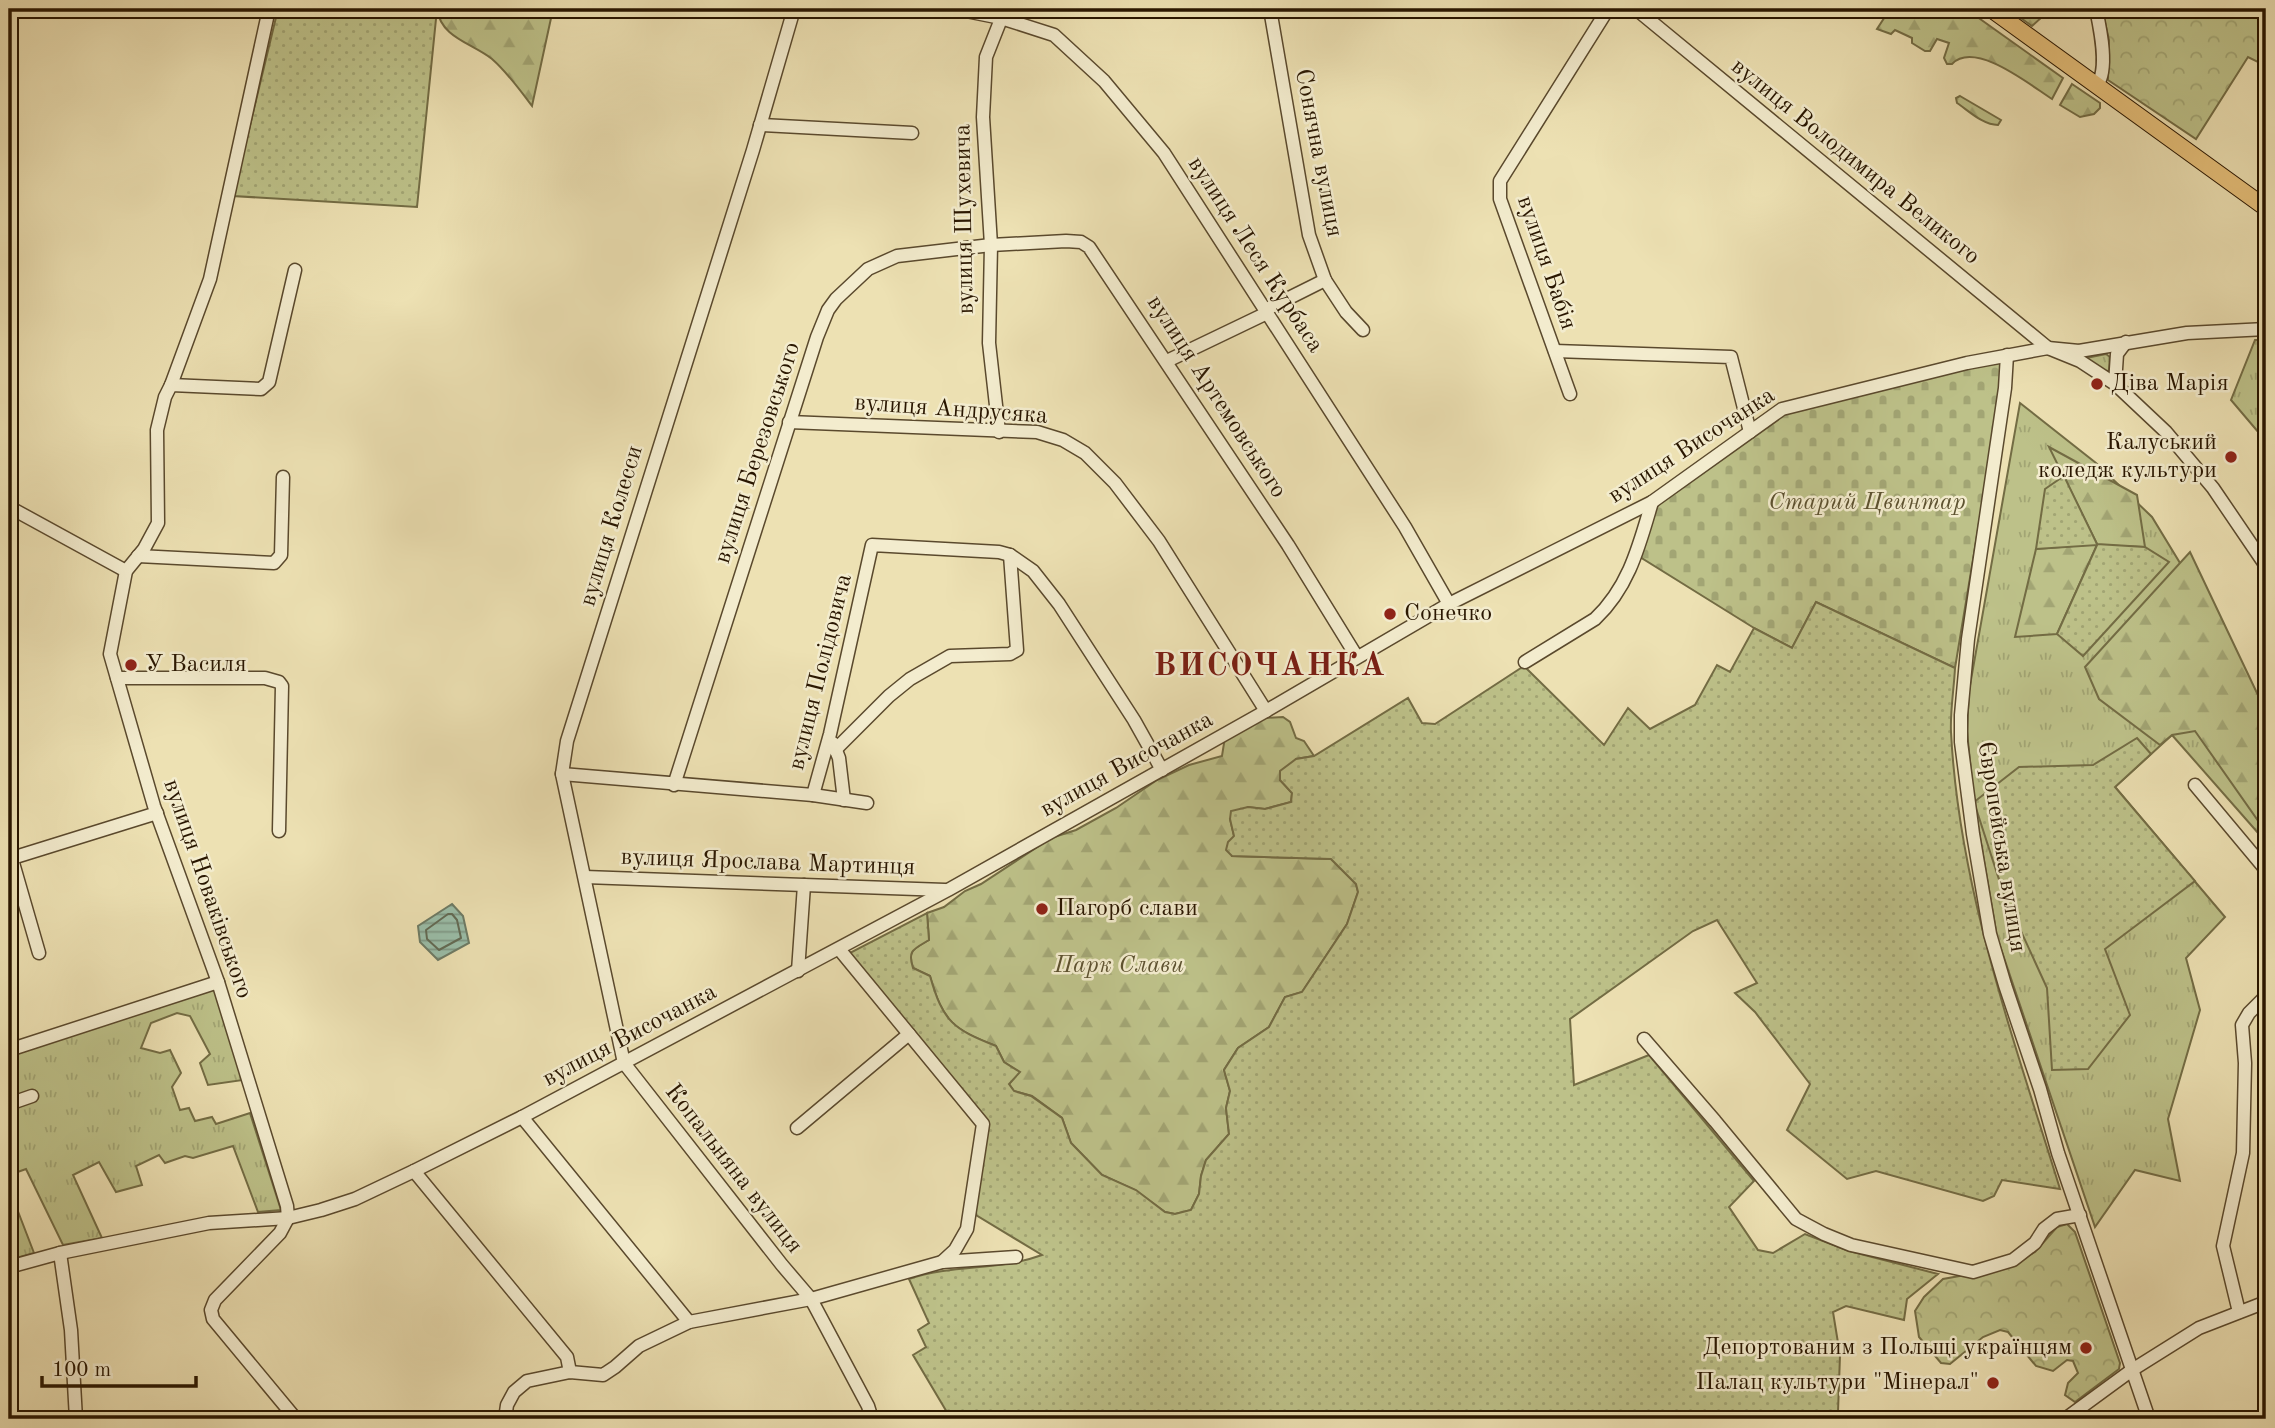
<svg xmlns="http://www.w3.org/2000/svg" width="2275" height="1428" viewBox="0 0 2275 1428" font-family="'Old Standard TT',serif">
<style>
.grass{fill:url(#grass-tufts);stroke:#736c44;stroke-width:2}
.forest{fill:url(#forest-firs);stroke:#736c44;stroke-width:2}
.cemetery{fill:url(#cemetery-stones);stroke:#736c44;stroke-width:2}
.park{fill:url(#park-crowns);stroke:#736c44;stroke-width:2}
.garden{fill:url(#garden-dots);stroke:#736c44;stroke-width:2}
.water{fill:url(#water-rules);stroke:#6d7b65;stroke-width:2}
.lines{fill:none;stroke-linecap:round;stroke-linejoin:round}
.shore{stroke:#626a54;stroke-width:2}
.minor-casing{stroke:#5a492d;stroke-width:15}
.major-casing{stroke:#291600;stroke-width:18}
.minor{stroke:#f3ecce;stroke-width:12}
.major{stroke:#e6c07a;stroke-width:16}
.poi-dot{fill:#8f2418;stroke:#f3ecce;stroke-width:2.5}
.labels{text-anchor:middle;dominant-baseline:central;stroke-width:5;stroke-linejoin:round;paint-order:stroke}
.street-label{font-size:24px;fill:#291600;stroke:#f3ecce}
.poi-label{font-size:24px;fill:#291600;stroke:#f3ecce;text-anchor:start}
.park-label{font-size:24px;font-style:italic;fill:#5d5230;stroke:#f3ecce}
.district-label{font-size:32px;font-weight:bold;letter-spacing:2px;fill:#7a1f14;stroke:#f3ecce}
</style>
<defs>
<pattern id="grass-tufts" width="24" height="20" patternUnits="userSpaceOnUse" patternTransform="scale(1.75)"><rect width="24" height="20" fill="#bdc189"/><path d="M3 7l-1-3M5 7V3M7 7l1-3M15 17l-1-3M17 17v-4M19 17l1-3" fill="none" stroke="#a2a574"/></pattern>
<pattern id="forest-firs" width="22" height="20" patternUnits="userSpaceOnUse" patternTransform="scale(1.75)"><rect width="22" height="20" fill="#bdc189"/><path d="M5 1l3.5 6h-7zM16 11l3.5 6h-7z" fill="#a2a574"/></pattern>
<pattern id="cemetery-stones" width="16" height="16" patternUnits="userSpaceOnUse" patternTransform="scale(1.75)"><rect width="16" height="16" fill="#bdc189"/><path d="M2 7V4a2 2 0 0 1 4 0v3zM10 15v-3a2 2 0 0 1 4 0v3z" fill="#a2a574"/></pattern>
<pattern id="park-crowns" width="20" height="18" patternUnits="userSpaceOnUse" patternTransform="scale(1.75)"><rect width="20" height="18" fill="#bdc189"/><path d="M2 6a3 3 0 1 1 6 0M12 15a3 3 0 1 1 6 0" fill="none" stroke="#a2a574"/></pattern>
<pattern id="garden-dots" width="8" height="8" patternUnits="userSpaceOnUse" patternTransform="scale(1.75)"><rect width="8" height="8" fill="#bdc189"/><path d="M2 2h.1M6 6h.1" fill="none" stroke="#a2a574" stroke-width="1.8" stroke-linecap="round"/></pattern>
<pattern id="water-rules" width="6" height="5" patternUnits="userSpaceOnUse" patternTransform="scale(1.75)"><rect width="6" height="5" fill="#9abea9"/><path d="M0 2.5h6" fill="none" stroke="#7e9987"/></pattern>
</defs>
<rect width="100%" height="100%" fill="#ede1b3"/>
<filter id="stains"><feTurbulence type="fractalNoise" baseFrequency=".00286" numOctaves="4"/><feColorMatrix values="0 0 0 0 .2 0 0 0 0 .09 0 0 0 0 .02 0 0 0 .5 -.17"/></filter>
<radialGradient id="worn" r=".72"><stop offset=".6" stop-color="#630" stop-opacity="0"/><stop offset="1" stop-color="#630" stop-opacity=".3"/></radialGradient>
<g class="grass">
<path d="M2255,340H2266V430L2259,433L2231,400Z"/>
<path d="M2106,354L2110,357L2109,370L2106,372L2086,358Z"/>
<path d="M2020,403L2096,463L2152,517L2225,637L2266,712V842L2172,735L2115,787L2225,917L2186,958L2200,1010L2168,1119L2180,1181L2135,1170L2095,1227L1997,937L1974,802L1967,731L1969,691Z"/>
<path d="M213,978L243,1080L208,1085L200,1063L210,1054L190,1016L177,1013L151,1023L141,1048L160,1053L170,1050L181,1073L172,1087L180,1110L189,1108L195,1121L212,1117L216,1124L250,1113L281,1210L258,1212L233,1146L193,1158L185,1156L165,1163L159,1155L136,1166L142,1185L116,1192L99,1162L73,1175L102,1238L63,1245L26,1169L9,1175V1050Z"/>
<path d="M9,1188L34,1253L9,1260Z"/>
</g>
<g class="forest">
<path d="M437,9H553L532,106C520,90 507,72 492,59C472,43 441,38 437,9Z"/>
<path d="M1890,9H1966L2063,78L2052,99C2030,85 1975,40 1952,64H1947L1944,58L1949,43L1937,39L1930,51H1925L1912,43V38L1895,30L1891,34L1877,29Z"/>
<path d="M2008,9H2039L2043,16L2032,26Z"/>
<path d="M2072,84L2100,103V108L2094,114L2080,117L2060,105Z"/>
<path d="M1960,96L2001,120L1998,125C1983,125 1969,111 1957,103L1956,98Z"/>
<path d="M2049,447L2137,495L2145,547L2097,545L2057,634L2015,637L2036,549L2097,544Z"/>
<path d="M2190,552L2266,712V832L2195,731L2172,735L2160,745L2099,699L2085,667Z"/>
<path d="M1283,717L1290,722L1296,738L1304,741L1314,756L1296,759L1280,780L1292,793L1291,802L1265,809L1248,807L1230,819L1234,836L1232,856L1331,859L1356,884L1358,892L1347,924L1302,992L1285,997L1269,1027L1238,1048L1224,1070L1230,1091L1226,1108L1229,1134L1206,1160L1201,1176L1199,1194L1191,1210L1175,1214L1165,1212L1135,1190L1102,1175L1071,1143L1062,1118L1032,1096L1014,1091L1009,1084L1019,1072L1004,1062L996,1046C953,1029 943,1022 930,976L913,968C907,950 914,949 929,940L927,913L944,907L965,891L981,884L1051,838L1076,830L1116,808L1157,780L1189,765L1222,756L1225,737L1265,718Z"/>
</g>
<path class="cemetery" d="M2007,355L1955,668L1816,602L1792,648L1754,628L1640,557L1652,502L1782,409Z"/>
<g class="park">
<path d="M2102,9H2266V66L2248,57L2196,139L2108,80L2109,40Z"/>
<path d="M2067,1224L2075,1232L2120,1363L2119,1369L2075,1402L2065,1395L2068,1383L2078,1373L2073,1361L2067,1360L2053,1371L2036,1366L2008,1332L2000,1330L1983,1337L1950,1364L1941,1363L1919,1337L1915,1311L1924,1297L1943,1279L2004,1268L2035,1252L2057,1227Z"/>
</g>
<g class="garden">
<path d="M278,9H437L417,207L233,196Z"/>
<path d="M2064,476L2097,544L2145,547L2169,562L2083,656L2057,634L2097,545L2036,549L2045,489Z"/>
<path d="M1816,602L1955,668C1954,689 1950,711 1951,732C1959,889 2014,1040 2060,1189L2002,1180L1994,1196L1983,1201L1876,1171L1847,1179L1787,1130L1810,1084L1755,1012L1735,993L1757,983L1717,920L1693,931L1570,1019L1574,1085L1649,1055L1754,1181L1729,1207L1758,1250L1773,1253L1805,1234L1849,1251L1938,1274L1907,1299L1904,1320L1846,1306L1833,1312L1840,1355L1838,1412L1833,1419H951L913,1355L926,1347L918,1330L929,1323L909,1279C952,1264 999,1271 1042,1255L966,1209L979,1123L842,957L927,913L929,940C914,949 907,950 913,968L930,976C943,1022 953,1029 996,1046L1004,1062L1020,1072L1009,1084L1014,1091L1031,1096L1062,1118L1071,1143L1102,1175L1136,1190L1165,1212L1175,1214L1191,1210L1199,1194L1201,1176L1206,1160L1229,1134L1226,1108L1230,1091L1224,1070L1238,1048L1269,1027L1285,997L1302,992L1347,924L1358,892L1356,884L1331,859L1232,856L1226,850L1228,842L1234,836L1230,819L1231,811L1248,807L1265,809L1291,802L1292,793L1280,780V771L1296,759L1314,756L1408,698L1422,723L1435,724L1524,666L1604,745L1628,708L1650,729L1695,705L1717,665L1730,672L1754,628L1792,648Z"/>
<path d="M2137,738L2151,754L2115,787L2195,881L2105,949L2130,1015L2088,1069L2052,1070L2047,988L2003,892L1974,802L2019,767L2093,765Z"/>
</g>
<path class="water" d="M452,904L463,916L469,943L438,960L420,942L418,926Z"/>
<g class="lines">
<path class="shore" d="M448,914H452L457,920L461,938L439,950L427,939L426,930Z"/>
<defs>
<g id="minor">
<path d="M794,9L753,150L567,741L562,774L624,1063L782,1265L811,1299L868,1406L872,1419"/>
<path d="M956,9L1001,18L1054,35L1104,81L1164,153L1405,527L1449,604"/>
<path d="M1270,9L1309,235L1325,280L1346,312L1363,330"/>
<path d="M1636,9L2048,348L2080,361L2115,384L2166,432L2213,488L2266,566"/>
<path d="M2096,9C2100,28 2109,69 2097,85"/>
<path d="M760,125L912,133"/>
<path d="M1265,310L1325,280"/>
<path d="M1555,351L1731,357L1750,432"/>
<path d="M2007,355L2005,388L1968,639L1961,715V742L1973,834L1990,934L2005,985L2040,1089L2058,1153L2149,1419"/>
<path d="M1167,361L1267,313"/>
<path d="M2115,384L2117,354L2126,342"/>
<path d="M171,385L210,279L269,9"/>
<path d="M1570,394L1500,199V181L1608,9"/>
<path d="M789,422L1037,432L1063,440L1085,453L1115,483L1159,541L1266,711"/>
<path d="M999,432L989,343L991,245L983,117L986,57L1005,9"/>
<path d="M9,507L126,571"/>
<path d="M138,556L274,563L281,555L283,477"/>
<path d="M1525,662L1595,619C1629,587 1639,546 1652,502"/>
<path d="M117,678H265L279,682L282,686L279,831"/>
<path d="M833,743L839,758L844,800"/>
<path d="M835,750L889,696L910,679L950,656L1010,654L1017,650L1010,555"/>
<path d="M562,774L813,795L867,803"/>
<path d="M674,785L817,337L828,310L836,299L868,269L897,256L991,245L1066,241L1081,242L1089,247L1288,545L1357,657"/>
<path d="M2195,785L2266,870"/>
<path d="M813,795L830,734L872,545L999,552L1010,555L1033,571L1059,604L1134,720L1162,770"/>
<path d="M9,849L39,953"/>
<path d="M9,859L157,813"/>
<path d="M585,877L945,890"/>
<path d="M839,949L983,1124L967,1229L955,1250L942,1262"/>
<path d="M798,971L804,885"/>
<path d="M1644,1039L1715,1121L1796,1219L1824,1234L1851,1245L1973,1272L2013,1260L2035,1243L2044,1229L2057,1219L2080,1215"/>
<path d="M9,1050L218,982"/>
<path d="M9,1104L32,1096"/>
<path d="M522,1117L689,1322"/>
<path d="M797,1128L909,1034"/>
<path d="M414,1171L567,1357L570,1372"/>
<path d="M288,1218L287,1206L218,982L154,806L110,654L126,571L144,549L158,523L157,430L165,397L171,385L261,389L269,382L295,270"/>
<path d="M288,1218L280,1233L215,1300L211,1310L213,1319L296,1419"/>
<path d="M60,1253L71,1330L76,1419"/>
<path d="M9,1267L60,1253L209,1223L288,1218L321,1210L355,1199L414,1171L522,1117L948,890L1266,711L1449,604L1652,502L1782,409L1967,363L2048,348L2079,351L2187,333L2266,329"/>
<path d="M2239,1312L2223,1246L2243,1153L2245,1063L2242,1025L2249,1013L2266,996"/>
<path d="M505,1419L507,1405L514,1392L527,1381L570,1372L603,1375L615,1367L639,1346L689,1322L811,1299L942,1262L1016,1257"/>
<path d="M2065,1419L2132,1370L2199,1328L2266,1302"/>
</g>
<path id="major" d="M1991,9L2266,208"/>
</defs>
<use href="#minor" class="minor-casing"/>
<use href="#major" class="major-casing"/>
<use href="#minor" class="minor"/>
<use href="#major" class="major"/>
</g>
<g class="poi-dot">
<circle cx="2097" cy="384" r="7"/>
<circle cx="2231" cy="457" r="7"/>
<circle cx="1390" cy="614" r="7"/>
<circle cx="131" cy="665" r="7"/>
<circle cx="1042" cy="909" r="7"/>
<circle cx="2086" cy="1348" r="7"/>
<circle cx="1993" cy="1383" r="7"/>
</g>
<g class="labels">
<g class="street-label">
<text transform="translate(1318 153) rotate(79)">Сонячна вулиця</text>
<text transform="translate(1855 162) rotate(39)">вулиця Володимира Великого</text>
<text transform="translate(965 219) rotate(-91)">вулиця Шухевича</text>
<text transform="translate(1255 255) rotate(57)">вулиця Леся Курбаса</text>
<text transform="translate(1546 263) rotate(71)">вулиця Бабія</text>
<text transform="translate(1216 397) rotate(57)">вулиця Артемовського</text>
<text transform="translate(951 410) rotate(4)">вулиця Андрусяка</text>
<text transform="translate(1692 446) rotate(-33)">вулиця Височанка</text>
<text transform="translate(758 453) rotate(-72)">вулиця Березовського</text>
<text transform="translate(612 526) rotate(-73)">вулиця Колесси</text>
<text transform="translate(821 672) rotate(-76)">вулиця Полідовича</text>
<text transform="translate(1127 765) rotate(-29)">вулиця Височанка</text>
<text transform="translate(2001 847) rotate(81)">Європейська вулиця</text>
<text transform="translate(768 863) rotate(2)">вулиця Ярослава Мартинця</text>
<text transform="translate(207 889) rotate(71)">вулиця Новаківського</text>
<text transform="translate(630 1036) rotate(-28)">вулиця Височанка</text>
<text transform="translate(733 1169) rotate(52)">Копальняна вулиця</text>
</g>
<g class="poi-label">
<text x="2111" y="384">Діва Марія</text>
<text x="2217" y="443" text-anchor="end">Калуський<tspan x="2217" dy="28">коледж культури</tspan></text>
<text x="1404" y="614">Сонечко</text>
<text x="145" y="665">У Василя</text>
<text x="1056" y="909">Пагорб слави</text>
<text x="2072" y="1348" text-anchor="end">Депортованим з Польщі українцям</text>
<text x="1979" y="1383" text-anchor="end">Палац культури "Мінерал"</text>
</g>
<g class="park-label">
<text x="1867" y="503">Старий Цвинтар</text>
<text x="1119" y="966">Парк Слави</text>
</g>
<g class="district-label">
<text x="1270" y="667">ВИСОЧАНКА</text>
</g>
</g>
<rect width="2275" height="1428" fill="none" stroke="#ede1b3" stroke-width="35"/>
<rect x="10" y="10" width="2254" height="1407" fill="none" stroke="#291600" stroke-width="3.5"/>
<rect x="18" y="18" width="2240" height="1393" fill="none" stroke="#291600" stroke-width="2"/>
<path d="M42 1376v10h154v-10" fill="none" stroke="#291600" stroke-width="3.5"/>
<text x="52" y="1376" font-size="21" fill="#291600" stroke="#f3ecce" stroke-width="5" paint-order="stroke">100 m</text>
<rect width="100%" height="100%" filter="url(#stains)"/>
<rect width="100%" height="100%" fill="url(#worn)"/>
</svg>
